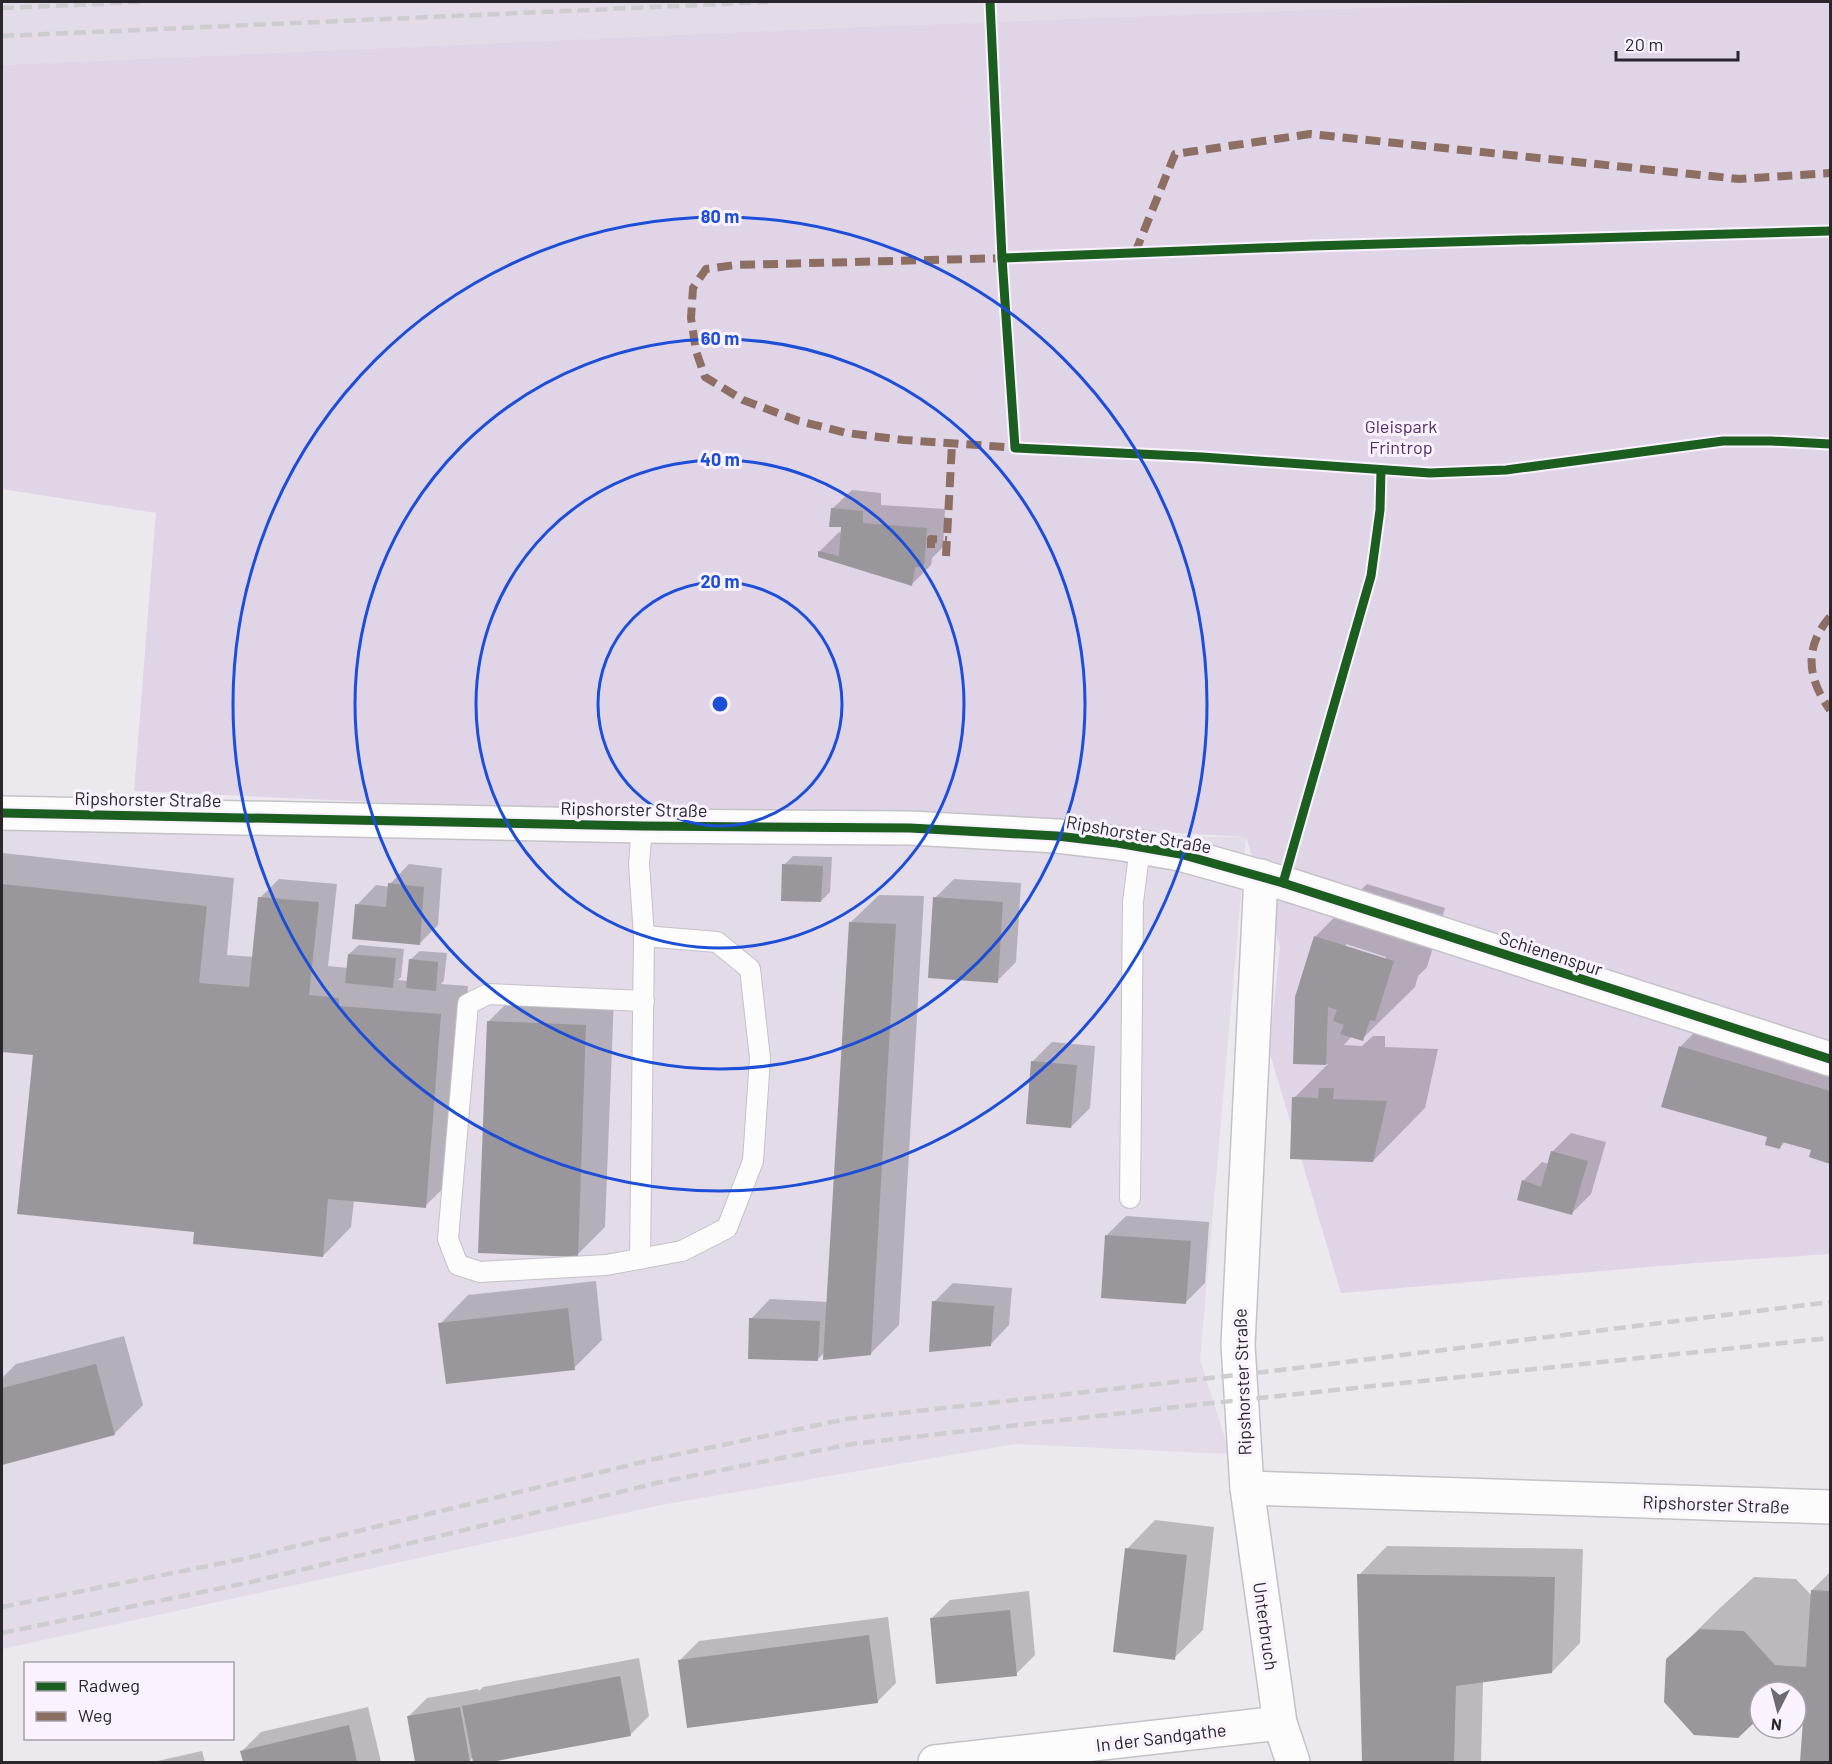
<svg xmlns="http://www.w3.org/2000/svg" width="1832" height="1764" viewBox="0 0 1832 1764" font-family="Barlow,sans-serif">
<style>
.built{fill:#e3dbe8}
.green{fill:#e0d4e7}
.shadow{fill:#0003;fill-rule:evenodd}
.building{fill:#9a979c}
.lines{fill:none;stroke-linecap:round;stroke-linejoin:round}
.service-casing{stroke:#c5c2c7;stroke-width:22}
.minor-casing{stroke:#c5c2c7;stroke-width:36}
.service{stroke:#fcfcfc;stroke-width:20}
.minor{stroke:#fcfcfc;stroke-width:33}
.rail{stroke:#cdccce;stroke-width:4.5;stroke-dasharray:12 6;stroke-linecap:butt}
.quiet{stroke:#8d6e63;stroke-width:8;stroke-dasharray:15 8;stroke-linecap:butt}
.cycleway-casing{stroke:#faf2fe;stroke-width:13}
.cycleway{stroke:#1b5e20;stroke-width:9}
.ring{fill:none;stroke:#1d4ed8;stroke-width:3}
.labels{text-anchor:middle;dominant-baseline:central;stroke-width:6;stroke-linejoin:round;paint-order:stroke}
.park-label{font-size:18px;fill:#552e67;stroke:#faf2fe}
.street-label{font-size:18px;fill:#2a272c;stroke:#faf2fe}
.centre{fill:#1d4ed8;stroke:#faf2fe;stroke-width:3}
.ring-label{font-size:18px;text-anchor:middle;font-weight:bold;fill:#1d4ed8;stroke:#faf2fe;stroke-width:6;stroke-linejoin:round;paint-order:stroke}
</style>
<rect width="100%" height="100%" fill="#ebe8ee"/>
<g class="built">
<path d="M2,2H1518L833,28L2,65Z"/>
<path d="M2,824L910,836L1246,837L1200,1360L1230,1454L1015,1444L661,1505L2,1649Z"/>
</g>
<path class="green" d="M1518,2H1830V1254L1696,1263L1341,1293L1269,1050L1280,947L1246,837L901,816L637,814L134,791L156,513L2,489V65L833,28Z"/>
<g class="shadow">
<path d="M852,490L881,493V505L945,509L943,547L932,558L931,565L912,584L819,556L820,551L839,532L842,533V526L832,509Z"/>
<path d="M2,853L234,878L227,955L254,957L260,898L279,879L337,884L328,966L348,968L349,954L359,945L404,949L401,977L398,980L408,981L410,960L420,951L447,953L444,980L441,984L468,986L454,1178L425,1206L354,1200L351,1227L323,1256L196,1231L34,1054L2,1051Z"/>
<path d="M793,856L832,857L830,892L821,901L784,865Z"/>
<path d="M409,864L442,868L438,925L419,944L357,905L376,885L390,887V884Z"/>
<path d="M954,879L1021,883L1016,962L997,981L935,898Z"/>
<path d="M1367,884L1445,908L1427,967L1418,976L1415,987L1362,1039L1352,1036L1344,1045L1362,1046L1373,1036H1385V1047L1438,1049L1425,1108L1373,1161L1294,1098L1328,1064L1295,1063L1315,937ZM1346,944L1386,957V960L1346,947Z"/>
<path d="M879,895L924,896L899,1325L870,1354L825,1352L817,1360L751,1319L770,1299L828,1302L850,923Z"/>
<path d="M517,993L614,997L605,1227L577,1255L488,1022Z"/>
<path d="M1699,1028L1830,1067V1162L1811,1156L1813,1149L1785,1142L1780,1147L1680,1047Z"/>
<path d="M1052,1042L1095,1046L1090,1108L1071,1127L1033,1061Z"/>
<path d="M1571,1133L1606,1142L1591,1194L1572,1213L1523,1181L1542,1162L1549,1164L1552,1152Z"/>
<path d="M1126,1216L1209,1222L1205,1283L1186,1302L1107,1235Z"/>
<path d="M596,1281L602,1340L574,1368L440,1324L468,1295Z"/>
<path d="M953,1283L1012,1288L1009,1325L990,1345L934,1302Z"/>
<path d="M124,1336L143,1405L114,1434L2,1463V1378L16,1364Z"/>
<path d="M1155,1520L1214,1527L1203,1630L1174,1658L1127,1549Z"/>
<path d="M1387,1546L1583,1549L1580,1643L1552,1672L1483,1681L1481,1762H1363L1359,1575Z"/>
<path d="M1830,1572V1762H1802L1805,1705L1796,1704V1692H1760V1715L1668,1659L1721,1607L1754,1577L1796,1579L1812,1596V1590Z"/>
<path d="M1029,1591L1035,1655L1016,1674L931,1619L950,1600Z"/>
<path d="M888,1617L896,1683L877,1702L680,1660L699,1641Z"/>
<path d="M639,1658L649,1716L630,1735L482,1762H474L473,1757L470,1761L463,1762H417L408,1717L427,1698L478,1689L479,1691L483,1687Z"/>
<path d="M368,1707L381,1762H244L242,1751L261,1732Z"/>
<path d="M202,1751L205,1762H153Z"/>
</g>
<g class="building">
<path d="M831,508L863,511V523L927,528L924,567H915L912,586L818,557V551L839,556L841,527H829Z"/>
<path d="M782,864L823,866L821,902L781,901Z"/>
<path d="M388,883L424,887L420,945L352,939L355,904L386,907Z"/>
<path d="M2,884L207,906L199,983L249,987L258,897L319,902L309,995L339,998V1006L441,1014L426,1208L328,1199L323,1257L193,1244L194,1232L17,1214L33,1055L2,1052Z"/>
<path d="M933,897L1003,902L998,983L928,978Z"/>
<path d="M849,922L896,924L871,1355L823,1360Z"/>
<path d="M1314,936L1394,961L1375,1021L1370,1020L1363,1041L1340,1034L1344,1025L1333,1021L1337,1010L1328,1007L1326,1065L1293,1064L1295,997Z"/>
<path d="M348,954L396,958L393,988L345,983Z"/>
<path d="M409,959L438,962L436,991L406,988Z"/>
<path d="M487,1021L586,1025L578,1257L478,1253Z"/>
<path d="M1679,1046L1830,1091V1164L1809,1157L1811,1150L1782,1142L1780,1149L1765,1145L1767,1137L1661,1107Z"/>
<path d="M1031,1061L1077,1065L1071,1128L1026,1124Z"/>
<path d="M1319,1088H1334L1333,1099L1387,1101L1373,1162L1290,1159L1292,1097L1318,1098Z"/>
<path d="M1551,1151L1588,1161L1572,1215L1517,1200L1522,1180L1541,1187Z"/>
<path d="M1105,1235L1191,1241L1186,1304L1101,1298Z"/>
<path d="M932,1301L994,1306L991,1346L929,1352Z"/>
<path d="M568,1308L575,1370L446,1384L438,1323Z"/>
<path d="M749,1318L820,1321L818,1361L748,1359Z"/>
<path d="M96,1364L115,1435L2,1465V1388Z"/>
<path d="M1125,1548L1187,1555L1175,1660L1113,1652Z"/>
<path d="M1357,1574L1555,1577L1552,1673L1456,1686L1454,1762H1362Z"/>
<path d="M1811,1590L1830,1591V1762H1800L1804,1706L1796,1705V1692H1760V1717L1738,1738L1694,1735L1664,1702L1666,1659L1700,1629L1744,1631L1775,1665L1806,1667Z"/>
<path d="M1010,1610L1017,1676L936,1684L930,1618Z"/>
<path d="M869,1635L878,1703L687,1728L678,1660Z"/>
<path d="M620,1676L631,1736L491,1762H473L462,1706Z"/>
<path d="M460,1707L470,1762H415L407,1716Z"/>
<path d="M349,1725L357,1762H243L240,1751Z"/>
</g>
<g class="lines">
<defs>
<g id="service">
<path d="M644,1001L488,994L468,1004L448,1239L458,1265L480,1272L606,1265L682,1251L727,1228L753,1161L760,1058L750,969L717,942L644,936"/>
<path d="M1130,1198L1133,902L1140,847"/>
<path d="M640,1259L644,936L639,864L642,826"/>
</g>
<g id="minor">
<path d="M2,813L642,826L910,828L1057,836L1117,843L1180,854L1283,883L1830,1059"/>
<path d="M1261,876L1238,1345L1247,1488L1280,1723L1293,1762"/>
<path d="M1247,1488L1830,1507"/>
<path d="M935,1762L1280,1723"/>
</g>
</defs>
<use href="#service" class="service-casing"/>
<use href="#minor" class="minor-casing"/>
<use href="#service" class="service"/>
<use href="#minor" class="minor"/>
<g class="rail">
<path d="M2,8L142,2"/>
<path d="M2,36L768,2"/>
<path d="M2,1607L243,1559L655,1459L847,1419L1281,1370L1830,1302"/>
<path d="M2,1633L251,1582L661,1482L852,1444L1203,1404L1830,1338"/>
</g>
<g class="quiet">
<path d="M1135,253L1175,154L1310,134L1739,179L1830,173"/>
<path d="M1008,258L735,265L706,269L693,288L691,318L696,351L705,377L743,400L799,421L847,433L904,440L1020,448"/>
<path d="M931,548V539L947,540"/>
<path d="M946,556L952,444"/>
<path d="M1830,617C1803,648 1808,679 1830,710"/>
</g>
<defs>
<g id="cycleway">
<path d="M990,2L1002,258L1015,448L1202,457L1430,473L1506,470L1723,441H1771L1830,444"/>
<path d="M1002,258L1313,246L1830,231"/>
<path d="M2,813L642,826L910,828L1057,836L1117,843L1180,854L1283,883L1830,1059"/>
<path d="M1283,883L1371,576L1380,510L1381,470"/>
</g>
</defs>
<use href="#cycleway" class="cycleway-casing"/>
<use href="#cycleway" class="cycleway"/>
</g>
<g class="ring">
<circle cx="720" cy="704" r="122"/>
<circle cx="720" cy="704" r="244"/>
<circle cx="720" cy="704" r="365"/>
<circle cx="720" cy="704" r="487"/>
</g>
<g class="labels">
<g class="park-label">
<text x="1401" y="426">Gleispark<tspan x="1401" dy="21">Frintrop</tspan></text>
</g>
<g class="street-label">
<text transform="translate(148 799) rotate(1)">Ripshorster Straße</text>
<text transform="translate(634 809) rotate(1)">Ripshorster Straße</text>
<text transform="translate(1139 834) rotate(10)">Ripshorster Straße</text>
<text transform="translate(1551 953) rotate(18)">Schienenspur</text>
<text transform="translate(1242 1382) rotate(-92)">Ripshorster Straße</text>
<text transform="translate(1716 1504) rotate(2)">Ripshorster Straße</text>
<text transform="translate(1266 1626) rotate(82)">Unterbruch</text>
<text transform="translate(1161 1737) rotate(-7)">In der Sandgathe</text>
</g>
</g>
<circle cx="720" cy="704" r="9" class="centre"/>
<g class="ring-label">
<text x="720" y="223">80 m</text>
<text x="720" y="345">60 m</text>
<text x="720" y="466">40 m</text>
<text x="720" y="588">20 m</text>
</g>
<rect width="1832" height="1764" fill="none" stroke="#2a272c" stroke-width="6"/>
<rect x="24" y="1662" width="210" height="78" fill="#faf2fe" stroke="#a7a1aa" stroke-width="1.5"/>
<rect x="36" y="1682" width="30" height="9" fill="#1b5e20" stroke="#a7a1aa" stroke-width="1.5"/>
<text x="78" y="1692" font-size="18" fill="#2a272c">Radweg</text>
<rect x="36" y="1712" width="30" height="9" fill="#8d6e63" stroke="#a7a1aa" stroke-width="1.5"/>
<text x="78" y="1722" font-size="18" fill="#2a272c">Weg</text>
<g transform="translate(1778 1710) rotate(186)"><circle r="28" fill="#faf2fe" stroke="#a7a1aa" stroke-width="1.5"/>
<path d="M0-4.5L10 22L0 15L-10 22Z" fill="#6e6b70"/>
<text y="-9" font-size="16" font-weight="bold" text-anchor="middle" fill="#2a272c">N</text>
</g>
<path d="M1616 51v9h122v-9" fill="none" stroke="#2a272c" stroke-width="3"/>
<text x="1625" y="51" font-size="18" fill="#2a272c" stroke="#faf2fe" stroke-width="4.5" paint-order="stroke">20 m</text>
</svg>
